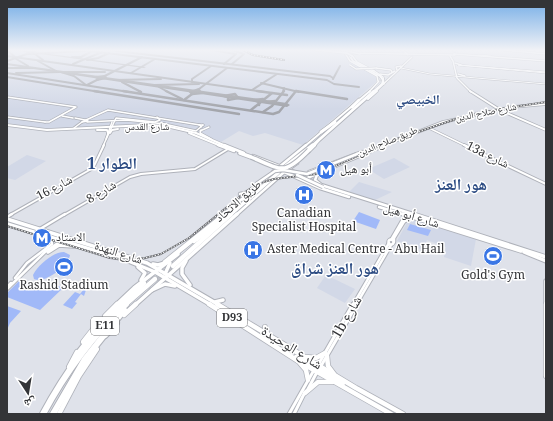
<svg xmlns="http://www.w3.org/2000/svg" width="553" height="421" viewBox="0 0 553 421" font-family="Georgia,'Noto Naskh Arabic',serif">
<style>
.built{fill:#d2d8e7}
.green{fill:#a1b9f8}
.lines{fill:none;stroke-linecap:round;stroke-linejoin:round}
.taxiway-far1{stroke:#a4a6ac;stroke-width:2}
.taxiway{stroke:#a4a6ac;stroke-width:2.5}
.runway{fill:#a4a6ac;fill-rule:evenodd}
.major-tunnel-far1{stroke:#bdbfc6;stroke-width:1.5;stroke-dasharray:1.5 1;stroke-linecap:butt}
.major-tunnel{stroke:#bdbfc6;stroke-width:2;stroke-dasharray:2 1;stroke-linecap:butt}
.highway-tunnel{stroke:#bdbfc6;stroke-width:4.5;stroke-dasharray:4.5 2.5;stroke-linecap:butt}
.minor-far4-casing{stroke:#afb2ba;stroke-width:2}
.minor-far3-casing{stroke:#afb2ba;stroke-width:3}
.minor-far2-casing{stroke:#afb2ba;stroke-width:4}
.minor-far1-casing{stroke:#afb2ba;stroke-width:4.5}
.minor-casing{stroke:#afb2ba;stroke-width:5}
.major-far4-casing{stroke:#afb2ba;stroke-width:2.5}
.major-far3-casing{stroke:#afb2ba;stroke-width:3.5}
.major-far2-casing{stroke:#afb2ba;stroke-width:4.5}
.major-far1-casing{stroke:#afb2ba;stroke-width:5.5}
.major-casing{stroke:#afb2ba;stroke-width:6}
.highway-far4-casing{stroke:#afb2ba;stroke-width:3}
.highway-far3-casing{stroke:#afb2ba;stroke-width:4.5}
.highway-far2-casing{stroke:#afb2ba;stroke-width:5.5}
.highway-far1-casing{stroke:#afb2ba;stroke-width:6}
.highway-casing{stroke:#afb2ba;stroke-width:8}
.minor-far4{stroke:#fff;stroke-width:1}
.minor-far3{stroke:#fff;stroke-width:1.5}
.minor-far2{stroke:#fff;stroke-width:2}
.minor-far1{stroke:#fff;stroke-width:2.5}
.minor{stroke:#fff;stroke-width:3}
.major-far4{stroke:#fff;stroke-width:1.5}
.major-far3{stroke:#fff;stroke-width:2}
.major-far2{stroke:#fff;stroke-width:2.5}
.major-far1{stroke:#fff;stroke-width:3.5}
.major{stroke:#fff;stroke-width:4.5}
.highway-far4{stroke:#fff;stroke-width:2}
.highway-far3{stroke:#fff;stroke-width:3}
.highway-far2{stroke:#fff;stroke-width:3.5}
.highway-far1{stroke:#fff;stroke-width:4.5}
.highway{stroke:#fff;stroke-width:6}
.rail-casing{stroke:#696b6f;stroke-width:2}
.rail{stroke:#fff;stroke-width:1;stroke-dasharray:1.5;stroke-linecap:butt}
.major-bridge-far1-casing{stroke:#afb2ba;stroke-width:2.5;stroke-linecap:butt}
.major-bridge-casing{stroke:#afb2ba;stroke-width:4.5;stroke-linecap:butt}
.highway-bridge-far1-casing{stroke:#afb2ba;stroke-width:3;stroke-linecap:butt}
.highway-bridge-casing{stroke:#afb2ba;stroke-width:5.5;stroke-linecap:butt}
.major-bridge-far1{stroke:#fff;stroke-width:1.5}
.major-bridge{stroke:#fff;stroke-width:2.5}
.highway-bridge-far1{stroke:#fff;stroke-width:2}
.highway-bridge{stroke:#fff;stroke-width:3.5}
.labels{text-anchor:middle;dominant-baseline:central;stroke-width:3;stroke-linejoin:round;paint-order:stroke}
.far-street-label{font-size:10px;fill:#333437;stroke:#fff}
.shield{fill:#fff;stroke:#707173;stroke-width:1}
.shield-label{font-size:11px;font-weight:bold;fill:#333437}
.street-label{font-size:12px;fill:#333437;stroke:#fff}
.poi-label{font-size:12px;fill:#333437;stroke:#fff;text-anchor:start}
.far-district-label{font-size:13px;font-weight:bold;fill:#2e4d84;stroke:#fff}
.near-street-label{font-size:14px;fill:#333437;stroke:#fff}
.district-label{font-size:16px;font-weight:bold;fill:#2e4d84;stroke:#fff}
</style>
<rect width="100%" height="100%" fill="#dfe2ea"/>
<g class="built">
<path d="M7,50H315L343,53L350,61L376,77V82L303,145L265,133L253,136L239,131L221,142L185,128L159,124L60,129L38,128L7,123Z"/>
<path d="M27,155L46,161L15,180L7,178V167Z"/>
<path d="M394,158L410,167L384,179L368,169Z"/>
<path d="M359,182L392,192L373,201L348,193Z"/>
<path d="M409,219L476,239L471,266L444,257L446,247L443,246L427,240L423,250L397,241Z"/>
<path d="M326,275L355,289L345,303L317,288Z"/>
</g>
<g class="green">
<path d="M359,212L380,220L376,229L353,221Z"/>
<path d="M410,224L431,230L428,236L407,230Z"/>
<path d="M64,252L70,255C68,266 45,284 34,279L33,275C38,265 53,252 64,252Z"/>
<path d="M21,279L34,284L51,283L63,288L40,310L7,297V293Z"/>
<path d="M84,289L86,290L84,296L81,294L75,302L77,303L72,309L63,305L75,292L80,294Z"/>
<path d="M7,306L21,311L10,323L7,330Z"/>
</g>
<g class="lines">
<g class="taxiway-far1">
<path d="M7,50L15,57"/>
<path d="M82,50L327,80L334,84L359,87"/>
<path d="M108,50L330,76L333,78"/>
<path d="M211,50L236,54L224,64"/>
<path d="M232,50L244,54L232,64"/>
<path d="M25,51L35,54L43,60"/>
<path d="M28,52L27,54L85,51"/>
<path d="M7,56L265,92"/>
<path d="M13,57L28,66"/>
<path d="M72,57H81L92,51"/>
<path d="M87,60L98,58L109,53"/>
<path d="M7,61L38,50"/>
<path d="M38,61L56,71"/>
<path d="M73,64L102,52"/>
<path d="M7,68H35"/>
<path d="M7,73L129,92"/>
<path d="M16,73L61,72"/>
<path d="M131,73L155,59"/>
<path d="M105,76L106,78L97,80L98,78L95,77Z"/>
<path d="M7,77L100,92"/>
<path d="M333,79L340,66"/>
<path d="M114,80L161,79"/>
<path d="M122,82L141,92"/>
<path d="M192,82V79L211,66"/>
<path d="M261,83L299,92"/>
<path d="M86,85L74,76L61,72H105"/>
<path d="M87,85L142,57"/>
<path d="M154,85L199,84"/>
<path d="M159,87L168,92"/>
<path d="M252,90L277,74"/>
<path d="M190,92L199,89L200,92"/>
<path d="M195,92L227,68"/>
<path d="M283,92L284,88"/>
</g>
<g class="taxiway">
<path d="M94,91L239,114"/>
<path d="M123,91L273,114L279,112L296,91"/>
<path d="M139,91L141,92"/>
<path d="M166,91L182,99"/>
<path d="M190,91L192,94L202,93L199,91"/>
<path d="M257,91L287,95"/>
<path d="M296,91L347,99"/>
<path d="M235,94L238,98L228,100V97L224,96Z"/>
<path d="M184,100L196,91"/>
<path d="M266,102L275,101"/>
<path d="M259,105V102L254,100L263,99"/>
<path d="M251,110L272,93"/>
<path d="M263,112L272,106L284,91"/>
</g>
<g class="runway">
<path d="M11,50H20L146,67L144,68Z"/>
<path d="M7,63L287,103L290,105L287,107L7,65Z"/>
</g>
<g class="major-tunnel-far1">
<path d="M452,51L459,54"/>
<path d="M379,81L385,78"/>
</g>
<path class="major-tunnel" d="M469,115L478,112"/>
<path class="highway-tunnel" d="M157,280L173,266"/>
<defs>
<g id="minor-far4">
<path d="M478,55L491,56"/>
<path d="M401,68L430,74L546,84"/>
<path d="M546,72L458,65L546,73"/>
</g>
<g id="minor-far3">
<path d="M7,97L76,107L49,122H45"/>
<path d="M62,116L73,118"/>
<path d="M7,117L45,122"/>
<path d="M75,118L85,120"/>
<path d="M86,120L108,110L200,125L201,127"/>
<path d="M86,120L88,121L82,122Z"/>
<path d="M87,122L126,120L165,124"/>
<path d="M164,124L196,131L203,125"/>
<path d="M199,125H203"/>
<path d="M74,128L82,122"/>
<path d="M429,128L466,146"/>
<path d="M201,130L200,133L211,139"/>
<path d="M200,131L209,127"/>
<path d="M106,139L112,122"/>
<path d="M103,146L116,118L155,122L160,120L157,117"/>
</g>
<g id="minor-far2">
<path d="M464,145L546,184"/>
<path d="M10,215L93,168L104,145"/>
<path d="M64,215L130,177L141,174L195,169L228,149"/>
<path d="M405,215L406,214"/>
</g>
<g id="minor-far1">
<path d="M7,217L12,214"/>
<path d="M40,229L65,214"/>
<circle cx="391" cy="242" r="2.5"/>
<path d="M391,240L406,214"/>
<path d="M394,242V238L408,215"/>
<path d="M15,278L27,263L52,244L51,238"/>
<path d="M7,287L11,283"/>
<path d="M7,289L46,251L61,241"/>
<path d="M353,305L389,243"/>
<path d="M356,305L391,245"/>
</g>
<g id="minor">
<path d="M318,365L353,304"/>
<path d="M321,366L357,304"/>
<path d="M308,389L317,372"/>
<path d="M289,414L314,370"/>
<path d="M294,414L304,394"/>
</g>
<g id="major-far4">
<path d="M343,50L350,61L377,76L378,81"/>
<path d="M348,50L357,62L374,71"/>
<path d="M403,50L408,55"/>
<path d="M504,50L546,54"/>
<path d="M347,53L455,55L454,54"/>
<path d="M454,54L546,61"/>
<path d="M450,56L453,61L457,78L471,92"/>
<path d="M455,63L461,65"/>
<path d="M376,68L391,70L392,72"/>
<path d="M373,70L383,77L384,84"/>
<path d="M397,70L396,67L401,66"/>
<path d="M380,74L388,75L395,71"/>
<path d="M458,74L465,76"/>
<path d="M369,92L379,81"/>
<path d="M375,92L412,57"/>
</g>
<g id="major-far3">
<path d="M470,91L500,110L546,130"/>
<path d="M368,99L377,91"/>
<path d="M7,125L47,130L146,125L166,126L196,133L226,146"/>
<path d="M97,130H107L108,133"/>
<path d="M110,133L112,130L118,129"/>
<path d="M189,133L221,146"/>
<path d="M305,146L370,91"/>
<path d="M314,146L319,140"/>
<path d="M382,146L443,122L512,107L546,104"/>
</g>
<g id="major-far2">
<path d="M218,145L234,151"/>
<path d="M224,145L244,153"/>
<path d="M308,152L315,145"/>
<path d="M253,156L297,173L314,182"/>
<path d="M282,171L320,188L349,197"/>
<path d="M273,172L306,145"/>
<path d="M309,172L362,152"/>
<path d="M317,175L315,180L320,184"/>
<path d="M307,178L385,145"/>
<path d="M321,185L416,215"/>
<path d="M240,194L245,193"/>
<path d="M379,207L406,215"/>
<path d="M223,215L268,177"/>
<path d="M236,215L283,173L297,163"/>
</g>
<g id="major-far1">
<path d="M403,214L521,251"/>
<path d="M413,214L546,257"/>
<path d="M7,219L147,263L219,305"/>
<path d="M219,219L224,214"/>
<path d="M404,221L411,218"/>
<path d="M7,224L126,260L155,272L211,305"/>
<path d="M48,252L59,245L74,246"/>
<path d="M524,252L546,261"/>
<path d="M186,261L182,268V274L190,285"/>
<path d="M153,264L158,265L165,263"/>
<path d="M138,267L145,273L141,280"/>
<path d="M165,274L170,263"/>
<path d="M546,281V305"/>
<path d="M152,290L165,284L175,286"/>
<path d="M215,302L223,300"/>
<path d="M116,305L134,288L178,254"/>
<path d="M135,305L237,214"/>
</g>
<g id="major">
<path d="M209,304L298,361L391,414"/>
<path d="M217,304L356,388L403,414"/>
<path d="M546,304V376"/>
<path d="M124,315L136,304"/>
<path d="M105,316L117,304"/>
<path d="M265,327L267,333"/>
<path d="M83,342L98,323"/>
<path d="M327,356L328,366L334,374"/>
<path d="M296,357L317,368"/>
<path d="M306,357L316,358L325,353"/>
<path d="M300,363L306,370L308,380"/>
<path d="M69,367L77,352"/>
<path d="M314,370L319,369L343,383"/>
<path d="M305,393L318,382H333"/>
<path d="M59,414L79,376L97,349"/>
</g>
<g id="highway-far4">
<path d="M316,50L331,51"/>
<path d="M348,53L353,61L380,76L383,80L382,84L373,92"/>
</g>
<g id="highway-far3">
<path d="M352,107L359,100"/>
<path d="M321,132L335,122"/>
<path d="M312,146L374,91"/>
</g>
<g id="highway-far2">
<path d="M240,153L251,157"/>
<path d="M286,166L313,145"/>
<path d="M230,215L278,173"/>
</g>
<g id="highway-far1">
<path d="M194,241L219,223"/>
<path d="M165,262L219,219"/>
<path d="M173,266L231,214"/>
<path d="M121,305L144,283"/>
<path d="M125,305L155,279"/>
</g>
<g id="highway">
<path d="M105,335L116,323"/>
<path d="M78,354L103,322L122,304"/>
<path d="M43,414C65,373 92,336 126,304"/>
<path d="M53,414L85,359L124,310"/>
</g>
</defs>
<use href="#minor-far4" class="minor-far4-casing"/>
<use href="#minor-far3" class="minor-far3-casing"/>
<use href="#minor-far2" class="minor-far2-casing"/>
<use href="#minor-far1" class="minor-far1-casing"/>
<use href="#minor" class="minor-casing"/>
<use href="#major-far4" class="major-far4-casing"/>
<use href="#major-far3" class="major-far3-casing"/>
<use href="#major-far2" class="major-far2-casing"/>
<use href="#major-far1" class="major-far1-casing"/>
<use href="#major" class="major-casing"/>
<use href="#highway-far4" class="highway-far4-casing"/>
<use href="#highway-far3" class="highway-far3-casing"/>
<use href="#highway-far2" class="highway-far2-casing"/>
<use href="#highway-far1" class="highway-far1-casing"/>
<use href="#highway" class="highway-casing"/>
<use href="#minor-far4" class="minor-far4"/>
<use href="#minor-far3" class="minor-far3"/>
<use href="#minor-far2" class="minor-far2"/>
<use href="#minor-far1" class="minor-far1"/>
<use href="#minor" class="minor"/>
<use href="#major-far4" class="major-far4"/>
<use href="#major-far3" class="major-far3"/>
<use href="#major-far2" class="major-far2"/>
<use href="#major-far1" class="major-far1"/>
<use href="#major" class="major"/>
<use href="#highway-far4" class="highway-far4"/>
<use href="#highway-far3" class="highway-far3"/>
<use href="#highway-far2" class="highway-far2"/>
<use href="#highway-far1" class="highway-far1"/>
<use href="#highway" class="highway"/>
<defs>
<g id="rail">
<path d="M243,50L253,55L284,60"/>
<path d="M7,226L110,258L129,260L145,258L161,254L189,238L248,190L260,183L274,179L317,174L391,141L456,119L500,109L546,102"/>
</g>
</defs>
<use href="#rail" class="rail-casing"/>
<use href="#rail" class="rail"/>
<defs>
<g id="major-bridge-far1">
<path d="M342,50L360,54"/>
<path d="M350,65L356,69L376,68"/>
</g>
<g id="major-bridge">
<path d="M297,175L323,187"/>
<path d="M256,184L275,171L283,170L307,174L357,154"/>
</g>
<path id="highway-bridge-far1" d="M328,51L347,53L352,56"/>
<path id="highway-bridge" d="M251,157C282,170 284,176 309,150"/>
</defs>
<use href="#major-bridge-far1" class="major-bridge-far1-casing"/>
<use href="#major-bridge" class="major-bridge-casing"/>
<use href="#highway-bridge-far1" class="highway-bridge-far1-casing"/>
<use href="#highway-bridge" class="highway-bridge-casing"/>
<use href="#major-bridge-far1" class="major-bridge-far1"/>
<use href="#major-bridge" class="major-bridge"/>
<use href="#highway-bridge-far1" class="highway-bridge-far1"/>
<use href="#highway-bridge" class="highway-bridge"/>
</g>
<linearGradient id="sky" x2="0" y2="1"><stop stop-color="#76aee7"/><stop offset="0.46" stop-color="#f1f2f6"/><stop offset="1" stop-color="#f1f2f6" stop-opacity="0"/></linearGradient>
<rect width="553" height="109" fill="url(#sky)"/>
<defs>
<symbol id="metro-disc" viewBox="-11 -11 22 22"><circle r="9.5" fill="#3a76e5" stroke="#fff"/><path d="M-5.5 5V-5H-3L0 0L3-5H5.5V5H3V-.5L0 4L-3-.5V5Z" fill="#fff"/></symbol>
<symbol id="hospital-disc" viewBox="-11 -11 22 22"><circle r="9.5" fill="#3a76e5" stroke="#fff"/><path d="M-5-5h3v3.5h4V-5h3V5h-3V1.5h-4V5h-3Z" fill="#fff"/></symbol>
<symbol id="stadium-disc" viewBox="-11 -11 22 22"><circle r="9.5" fill="#3a76e5" stroke="#fff"/><path d="M0-5a6.5 5 0 1 0 0 10a6.5 5 0 1 0 0-10ZM-3.5-1.8h7v3.6h-7Z" fill="#fff"/></symbol>
</defs>
<g fill-rule="evenodd">
<use href="#metro-disc" x="315" y="159" width="22" height="22"/>
<use href="#hospital-disc" x="293" y="184" width="22" height="22"/>
<use href="#metro-disc" x="31" y="227" width="22" height="22"/>
<use href="#hospital-disc" x="242" y="239" width="22" height="22"/>
<use href="#stadium-disc" x="482" y="245" width="22" height="22"/>
<use href="#stadium-disc" x="53" y="256" width="22" height="22"/>
</g>
<g class="labels">
<g class="far-street-label">
<text transform="translate(486 113) rotate(-11)">شارع صلاح الدين</text>
<text x="147" y="127">شارع القدس</text>
<text transform="translate(388 142) rotate(-22)">طريق صلاح الدين</text>
</g>
<g class="shield">
<rect x="217" y="309" width="30" height="18" rx="3"/>
<rect x="91" y="317" width="28" height="18" rx="3"/>
</g>
<g class="shield-label">
<text x="232" y="318">D93</text>
<text x="105" y="326">E11</text>
</g>
<g class="street-label">
<text transform="translate(487 156) rotate(26)">13a شارع</text>
<text transform="translate(55 189) rotate(-28)">شارع 16</text>
<text transform="translate(102 193) rotate(-31)">شارع 8</text>
<text transform="translate(239 202) rotate(-41)">طريق الاتحاد</text>
<text transform="translate(411 217) rotate(17)">شارع أبو هيل</text>
<text transform="translate(118 254) rotate(18)">شارع النهدة</text>
</g>
<g class="poi-label">
<text x="340" y="170">أبو هيل</text>
<text x="304" y="214" text-anchor="middle">Canadian<tspan x="304" dy="14">Specialist Hospital</tspan></text>
<text x="56" y="238">الاستاد</text>
<text x="267" y="250">Aster Medical Centre - Abu Hail</text>
<text x="493" y="276" text-anchor="middle">Gold's Gym</text>
<text x="64" y="286" text-anchor="middle">Rashid Stadium</text>
</g>
<g class="far-district-label">
<text x="418" y="101">الخبيصي</text>
</g>
<g class="near-street-label">
<text transform="translate(348 318) rotate(-60)">1b شارع</text>
<text transform="translate(291 349) rotate(32)">شارع الوحيدة</text>
</g>
<g class="district-label">
<text x="112" y="165">الطوار 1</text>
<text x="461" y="186">هور العنز</text>
<text x="335" y="270">هور العنز شراق</text>
</g>
</g>
<rect width="553" height="421" fill="none" stroke="#333437" stroke-width="16"/>
<g transform="translate(28 393) rotate(168)" stroke="#ffffff" stroke-width="3" paint-order="stroke">
<path d="M0-3L7 15L0 10L-7 15Z" fill="#333437"/>
<text y="-6" font-size="11" font-weight="bold" text-anchor="middle" fill="#333437">ش</text>
</g>
</svg>
